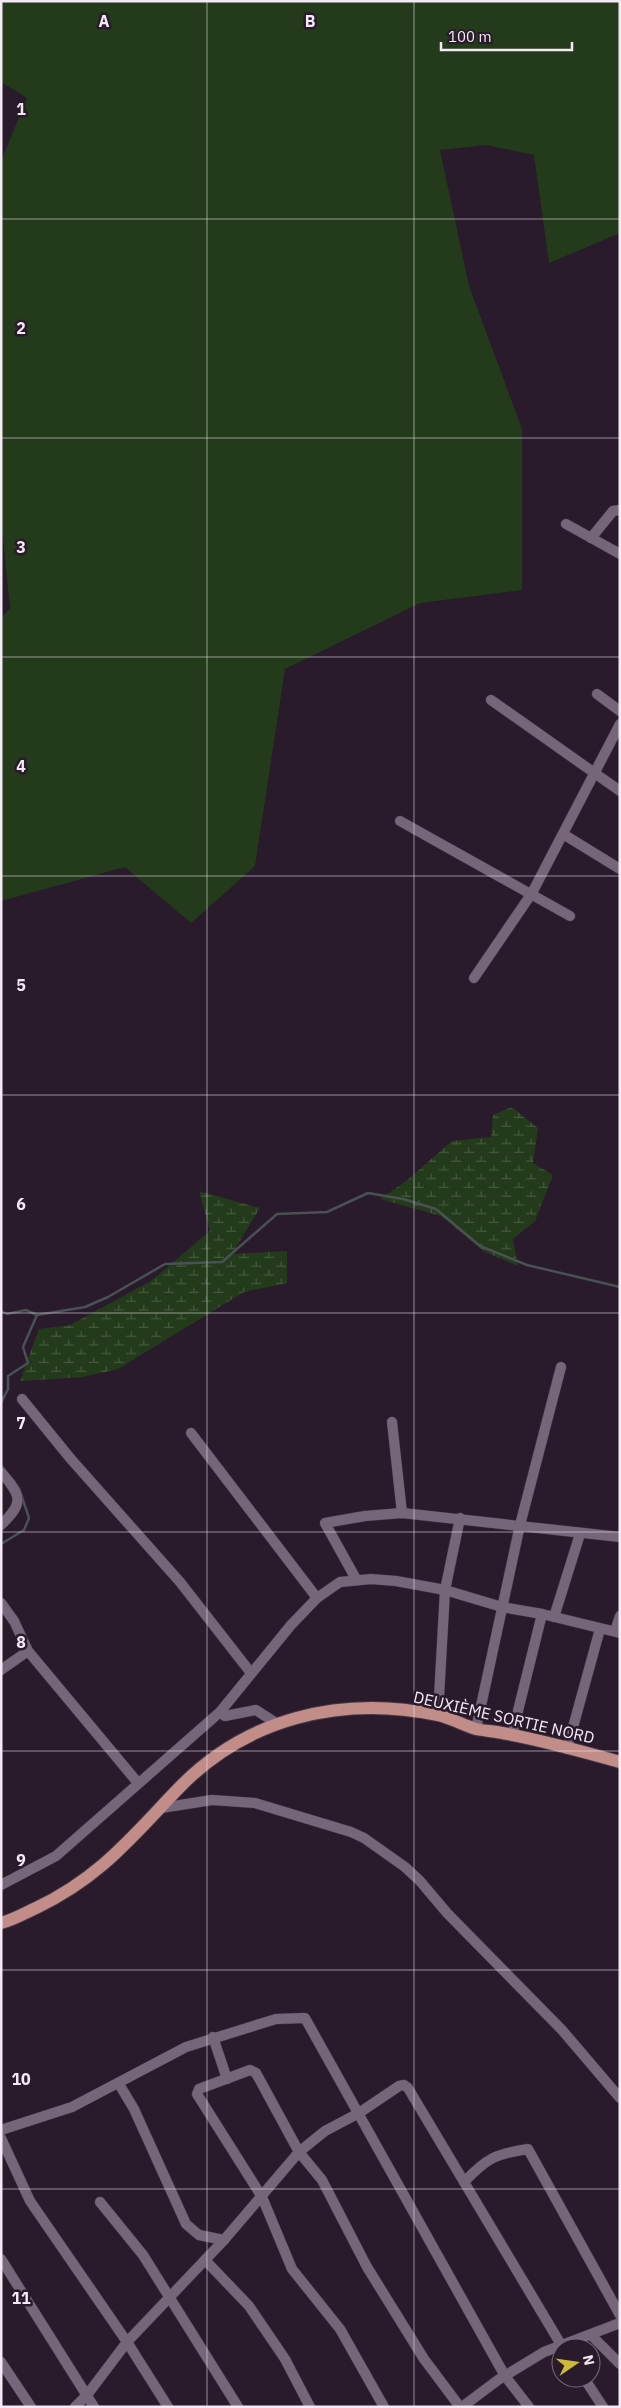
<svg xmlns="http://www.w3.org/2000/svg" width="621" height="2408" viewBox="0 0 621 2408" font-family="'IBM Plex Sans',sans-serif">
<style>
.green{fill:#233b1b}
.wetland{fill:url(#wetland-marsh)}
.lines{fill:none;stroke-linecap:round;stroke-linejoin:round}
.stream{stroke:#495154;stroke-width:2.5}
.minor-casing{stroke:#433845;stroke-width:11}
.major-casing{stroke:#433845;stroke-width:14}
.minor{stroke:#766679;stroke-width:10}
.major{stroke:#c28d89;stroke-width:12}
.grid{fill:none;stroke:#f4eaf5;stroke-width:1;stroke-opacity:0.55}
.labels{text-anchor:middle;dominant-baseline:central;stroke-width:5;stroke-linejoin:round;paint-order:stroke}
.street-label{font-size:16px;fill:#f4eaf5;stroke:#291b2b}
.grid-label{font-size:16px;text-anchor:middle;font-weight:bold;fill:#f4eaf5;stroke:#291b2b;stroke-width:5;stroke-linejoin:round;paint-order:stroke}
</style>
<defs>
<pattern id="wetland-marsh" width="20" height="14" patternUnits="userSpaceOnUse" patternTransform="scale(1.25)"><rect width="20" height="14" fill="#233b1b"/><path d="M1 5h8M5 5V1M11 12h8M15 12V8" fill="none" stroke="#44583d"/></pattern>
</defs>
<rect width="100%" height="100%" fill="#291b2b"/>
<path class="green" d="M1,1H620V233L549,263L534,155L486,145L440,150L469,286L522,429V590L420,603L285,669L255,866L191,923L125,867L1,901V618L10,608L1,518V161L27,98L1,82Z"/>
<g class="wetland">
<path d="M512,1107L538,1128L533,1163L553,1175L535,1221L513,1239L518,1266L485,1252L441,1216L380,1199L406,1181L452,1141L491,1137L493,1115Z"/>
<path d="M199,1191L260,1208L232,1254L287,1251V1283L244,1292L118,1369L83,1377L20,1381L39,1329L70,1325L151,1281L210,1231Z"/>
</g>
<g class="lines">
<g class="stream">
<path d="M1,1311L7,1314L26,1310L37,1315L85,1307L108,1297L165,1264L222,1262L277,1214L327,1212L368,1193L403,1199L436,1209L480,1246L527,1265L620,1287"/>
<path d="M1,1403L8,1389V1376L28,1363L23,1347L37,1315"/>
<path d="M1,1465L5,1470"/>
<path d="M1,1544L24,1530L29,1518L19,1488"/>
</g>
<defs>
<g id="minor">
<path d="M566,524L620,554"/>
<path d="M591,538L613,511L620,510"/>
<path d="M597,694L620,711"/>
<path d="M491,700L620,791"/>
<path d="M400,821L570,916"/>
<path d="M563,834L620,869"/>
<path d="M474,978L532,893L620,724"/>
<path d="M22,1399L70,1458L180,1582L251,1673"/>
<path d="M392,1422L402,1513"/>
<path d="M191,1433L317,1598"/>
<path d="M1,1472C22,1496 24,1503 1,1525"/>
<path d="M356,1579L325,1523L365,1516L402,1513L620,1537"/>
<path d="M1,1603L14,1621L28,1651L1,1670"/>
<path d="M554,1617L580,1534"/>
<path d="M615,1631L620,1616"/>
<path d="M28,1651L138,1783"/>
<path d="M220,1712L225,1716L256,1710L276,1723"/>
<path d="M438,1715L445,1590L460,1518"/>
<path d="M476,1729L520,1525L561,1367"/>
<path d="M512,1735L542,1614"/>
<path d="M567,1749L600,1629"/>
<path d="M161,1808L212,1800L255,1803L351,1832L364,1838L405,1867L420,1881L447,1913L562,2030L620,2098"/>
<path d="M1,1885L56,1856L220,1712L291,1625L317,1598L340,1582L371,1579L396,1581L445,1590L502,1607L542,1614L620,1633"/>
<path d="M213,2037L227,2079"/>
<path d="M119,2084L134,2109L186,2224L199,2235L224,2240"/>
<path d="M1,2130L72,2107L186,2047L276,2019L305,2018L505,2376L529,2407"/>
<path d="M1,2138L30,2201L127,2342L168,2407"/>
<path d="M464,2182C487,2158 495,2154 528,2149L620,2315"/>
<path d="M100,2202L143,2255L238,2407"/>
<path d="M1,2259L94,2407"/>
<path d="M205,2260L249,2306L285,2359L310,2407"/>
<path d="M591,2335L620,2364"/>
<path d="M1,2362L31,2407"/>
<path d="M584,2378L603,2407"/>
<path d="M75,2407L87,2395L127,2342L224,2240L299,2152L325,2131L359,2113L399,2086L404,2085L408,2088L563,2348"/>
<path d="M384,2407L340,2329L292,2269L262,2197L197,2094L199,2089L250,2070L256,2073L299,2152L322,2180L367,2267L424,2359L460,2407"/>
<path d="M462,2407L498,2380L544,2352L620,2323"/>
</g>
<path id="major" d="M1,1923C13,1920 25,1913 36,1908C99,1878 130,1839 177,1790C245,1718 341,1695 437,1715C451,1718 463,1725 476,1729C485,1731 494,1731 502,1733C542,1740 581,1751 620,1762"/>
</defs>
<use href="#minor" class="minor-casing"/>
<use href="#major" class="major-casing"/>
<use href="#minor" class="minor"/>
<use href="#major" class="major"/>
</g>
<path class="grid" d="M207,1V2407M414,1V2407M1,219H620M1,438H620M1,657H620M1,876H620M1,1095H620M1,1313H620M1,1532H620M1,1751H620M1,1970H620M1,2189H620"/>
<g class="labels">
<g class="street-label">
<text transform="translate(504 1717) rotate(13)">DEUXIÈME SORTIE NORD</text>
</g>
</g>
<g class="grid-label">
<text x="104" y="27">A</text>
<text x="310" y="27">B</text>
<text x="21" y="115">1</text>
<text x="21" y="334">2</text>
<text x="21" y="553">3</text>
<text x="21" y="772">4</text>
<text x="21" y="991">5</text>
<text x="21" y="1210">6</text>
<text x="21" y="1429">7</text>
<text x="21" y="1648">8</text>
<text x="21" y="1866">9</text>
<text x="21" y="2085">10</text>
<text x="21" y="2304">11</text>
</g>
<rect width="621" height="2408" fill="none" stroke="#f4eaf5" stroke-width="5"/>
<g transform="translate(576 2363) rotate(77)"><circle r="24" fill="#291b2b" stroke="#7a6e7c"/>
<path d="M0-4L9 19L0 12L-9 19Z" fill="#cdb938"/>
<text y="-8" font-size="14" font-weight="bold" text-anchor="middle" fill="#f4eaf5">N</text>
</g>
<path d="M441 42v8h131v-8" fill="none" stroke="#f4eaf5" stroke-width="2.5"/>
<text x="448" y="42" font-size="15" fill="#f4eaf5" stroke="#291b2b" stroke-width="4" paint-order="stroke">100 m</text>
</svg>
